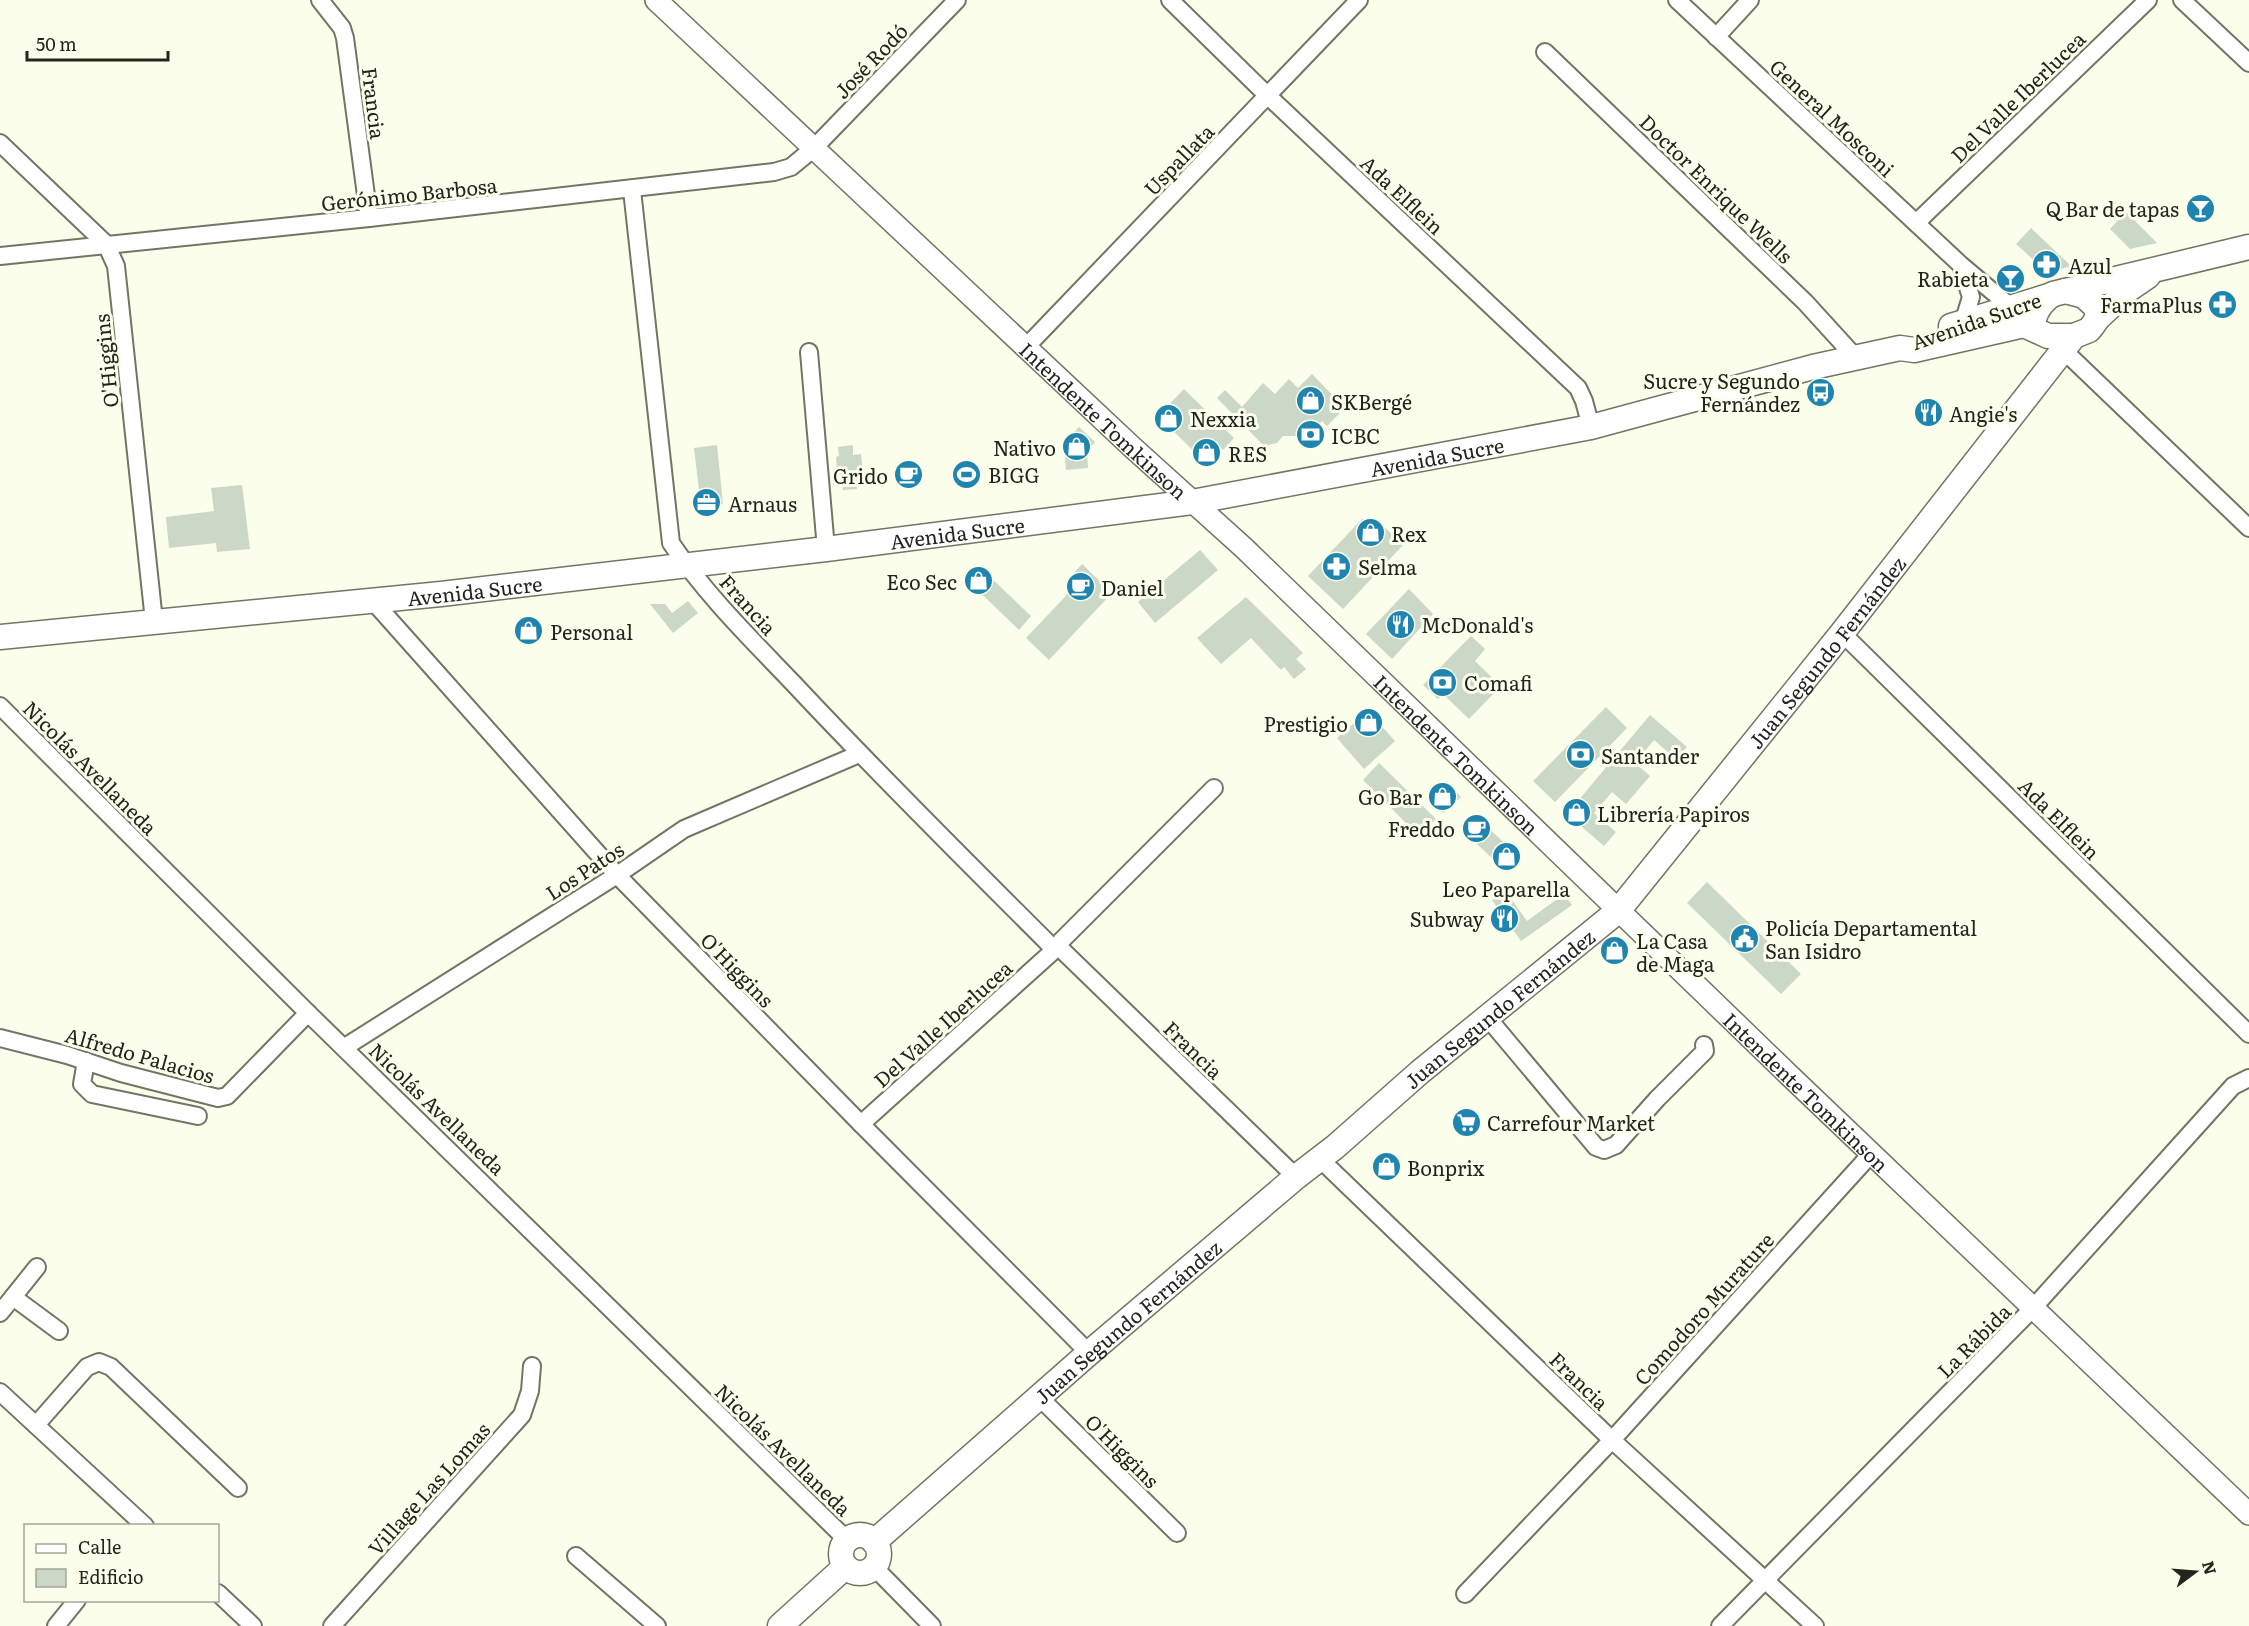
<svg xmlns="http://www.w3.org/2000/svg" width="2249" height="1626" viewBox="0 0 2249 1626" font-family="Literata,serif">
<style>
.building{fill:#cbd7c7}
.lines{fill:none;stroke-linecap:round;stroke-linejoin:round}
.minor-casing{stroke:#727564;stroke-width:20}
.tertiary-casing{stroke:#727564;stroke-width:24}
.secondary-casing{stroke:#727564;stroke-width:27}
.minor{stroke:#fff;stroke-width:16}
.tertiary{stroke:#fff;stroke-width:21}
.secondary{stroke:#fff;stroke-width:24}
.labels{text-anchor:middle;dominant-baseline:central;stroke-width:6;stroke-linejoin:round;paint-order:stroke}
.street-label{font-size:20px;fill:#22241d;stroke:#fafeea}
.poi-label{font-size:20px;fill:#22241d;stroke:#fafeea;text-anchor:start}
</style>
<rect width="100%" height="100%" fill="#fafeea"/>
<g class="building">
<path d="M2126,212L2157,243L2130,249L2110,229Z"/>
<path d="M2031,228L2071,266L2048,273L2016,244Z"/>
<path d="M1312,374L1345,408L1327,426L1322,421L1311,432L1298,436H1283L1277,443L1264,446L1217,398L1225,390L1242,407L1263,383L1275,394L1289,379L1298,388Z"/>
<path d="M1184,389L1234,438L1223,450L1218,445L1203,460L1158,416Z"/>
<path d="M1079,427L1095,442L1087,451L1088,468L1066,470L1064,443Z"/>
<path d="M717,445L723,504L701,507L694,448Z"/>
<path d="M853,445V455L861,454L864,482L857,483V489L843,490L842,484L833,485L832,474L837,473L836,457L839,456L838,447Z"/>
<path d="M242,485L250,549L217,552L216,543L169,548L166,517L214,511L211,488Z"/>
<path d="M1375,518L1403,545L1343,609L1308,576L1362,519Z"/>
<path d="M1200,550L1218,570L1155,623L1138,602Z"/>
<path d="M1082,564L1112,593L1049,660L1026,638L1081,580L1074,573Z"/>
<path d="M986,573L1031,616L1019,630L964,577Z"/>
<path d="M1409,589L1433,614L1392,659L1366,634Z"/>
<path d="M1246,597L1303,653L1296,659L1306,669L1294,679L1284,667L1281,670L1251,638L1221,664L1197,638Z"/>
<path d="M688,601L698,613L673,633L650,604H665L672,613Z"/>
<path d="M1471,636L1485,649L1475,661L1501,686L1469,719L1443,694L1438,699L1423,685Z"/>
<path d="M1606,707L1627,728L1555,802L1533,781Z"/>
<path d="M1368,711L1395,741L1364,769L1337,738Z"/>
<path d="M1650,715L1687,747L1676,759L1654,740L1635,763L1650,776L1626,804L1612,792L1594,813L1616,832L1604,846L1567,814Z"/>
<path d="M1379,763L1436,819L1425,830L1419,824L1413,830L1363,780Z"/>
<path d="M1450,784L1461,797L1443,813L1432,800Z"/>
<path d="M1477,817L1520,858L1507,872L1464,832Z"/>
<path d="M1707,882L1801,974L1781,994L1687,903Z"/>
<path d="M1505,890L1527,921L1564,894L1572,905L1521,941L1492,900Z"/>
</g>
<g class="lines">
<defs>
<g id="minor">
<path d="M320,0L342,28L345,38L369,218"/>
<path d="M1170,0L1267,95L1578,388L1584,401L1591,427"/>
<path d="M1677,0L1961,265L2012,308"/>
<path d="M2182,0L2249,63"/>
<path d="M1716,37L1750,0"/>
<path d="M1545,52L1805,302L1856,358"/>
<path d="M0,143L106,244L116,266L154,621"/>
<path d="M632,190L671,543C706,595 751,639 794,684C877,773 963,858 1049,944"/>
<path d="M1916,223L2148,0"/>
<path d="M0,256L369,218L774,172L791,167L814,148L957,0"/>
<path d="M1962,269L1971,297L1963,323"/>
<path d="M2057,344L2249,528"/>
<path d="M1027,346L1359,0"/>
<path d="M809,352L826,549"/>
<path d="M372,600L617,875L861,1124L1089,1353"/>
<path d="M1842,633L2249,1034"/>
<path d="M0,706L308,1013L847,1540"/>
<path d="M1061,941L1214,788"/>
<path d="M1063,951L1296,1177"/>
<path d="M1487,1017L1596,1147L1604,1150L1616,1145L1657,1099L1705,1051L1704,1045"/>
<path d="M0,1038L67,1055L121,1073L218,1098L227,1096L308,1013"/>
<path d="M345,1047L617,875L684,829L859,754"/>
<path d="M86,1061L82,1084L92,1094L198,1116"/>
<path d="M861,1124L1051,953"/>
<path d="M1320,1159L1612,1440L1815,1626"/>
<path d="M37,1267L13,1297L59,1331"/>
<path d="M0,1313L13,1297"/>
<path d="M0,1392L145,1526"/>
<path d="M1039,1397L1177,1533"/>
<path d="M36,1425L87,1367L99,1362L111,1367L238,1488"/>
<path d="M576,1556L657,1626"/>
<path d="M874,1567L932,1626"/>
<path d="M218,1593L253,1626"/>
<path d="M1465,1594L1612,1440L1871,1154"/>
<path d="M56,1626L77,1600"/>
<path d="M332,1626L522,1415L530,1391L532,1366"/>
<path d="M1720,1626L2033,1308L2233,1086L2249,1078"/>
</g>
<g id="tertiary">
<path id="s1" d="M656,0L1132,447L1244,548L1790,1076L2249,1514"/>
</g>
<g id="secondary">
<path d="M2097,319L2129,289L2148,276"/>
<path d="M1951,326L2052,295"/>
<path d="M2033,328C2033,313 2041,302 2053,294L2249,247"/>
<path id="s2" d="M0,637L441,594L826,549L1192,502L1591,427L1813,367L1900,348L1914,350L2024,325L2048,336H2074L2089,330L2093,325L2097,319V308L2084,296L2065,291"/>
<circle cx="860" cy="1554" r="19"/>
<path id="s3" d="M874,1542L1089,1353L1296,1177L1335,1147L1420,1072L1618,911L1842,633L2074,336"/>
<path d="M780,1626L845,1567"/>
</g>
</defs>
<use href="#minor" class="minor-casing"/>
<use href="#tertiary" class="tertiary-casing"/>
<use href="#secondary" class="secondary-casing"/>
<use href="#minor" class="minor"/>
<use href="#tertiary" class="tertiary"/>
<use href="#secondary" class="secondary"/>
</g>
<defs>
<symbol id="bar-disc" viewBox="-11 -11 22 22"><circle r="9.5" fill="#1f84ae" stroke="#fafeea"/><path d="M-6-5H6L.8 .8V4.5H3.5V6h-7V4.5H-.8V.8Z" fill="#fff"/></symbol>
<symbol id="pharmacy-disc" viewBox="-11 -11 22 22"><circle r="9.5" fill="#1f84ae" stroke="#fafeea"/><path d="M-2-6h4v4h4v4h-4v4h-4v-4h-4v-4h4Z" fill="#fff"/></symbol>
<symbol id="bus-disc" viewBox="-11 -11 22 22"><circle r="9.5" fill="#1f84ae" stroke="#fafeea"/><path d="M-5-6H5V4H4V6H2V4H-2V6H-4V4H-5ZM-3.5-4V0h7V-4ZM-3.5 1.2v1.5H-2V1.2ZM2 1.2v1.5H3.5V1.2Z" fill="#fff"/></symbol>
<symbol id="shop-disc" viewBox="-11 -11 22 22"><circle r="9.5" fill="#1f84ae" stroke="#fafeea"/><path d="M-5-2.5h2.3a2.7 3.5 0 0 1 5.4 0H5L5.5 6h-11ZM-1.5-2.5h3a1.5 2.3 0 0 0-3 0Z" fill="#fff"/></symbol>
<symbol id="restaurant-disc" viewBox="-11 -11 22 22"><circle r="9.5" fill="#1f84ae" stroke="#fafeea"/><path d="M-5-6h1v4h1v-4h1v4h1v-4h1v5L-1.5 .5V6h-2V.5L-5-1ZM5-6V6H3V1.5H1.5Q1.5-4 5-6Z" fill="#fff"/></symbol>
<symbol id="bank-disc" viewBox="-11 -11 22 22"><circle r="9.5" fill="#1f84ae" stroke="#fafeea"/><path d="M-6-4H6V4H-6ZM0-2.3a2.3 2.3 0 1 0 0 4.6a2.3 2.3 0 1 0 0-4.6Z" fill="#fff"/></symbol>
<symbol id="stadium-disc" viewBox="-11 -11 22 22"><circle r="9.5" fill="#1f84ae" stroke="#fafeea"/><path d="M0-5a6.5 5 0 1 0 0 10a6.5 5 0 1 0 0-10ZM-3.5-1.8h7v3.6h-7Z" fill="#fff"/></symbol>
<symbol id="cafe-disc" viewBox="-11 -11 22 22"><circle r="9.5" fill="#1f84ae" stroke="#fafeea"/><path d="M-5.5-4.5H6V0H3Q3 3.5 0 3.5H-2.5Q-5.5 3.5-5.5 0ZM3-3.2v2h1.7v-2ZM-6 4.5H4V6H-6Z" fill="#fff"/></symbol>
<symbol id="office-disc" viewBox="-11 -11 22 22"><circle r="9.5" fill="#1f84ae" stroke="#fafeea"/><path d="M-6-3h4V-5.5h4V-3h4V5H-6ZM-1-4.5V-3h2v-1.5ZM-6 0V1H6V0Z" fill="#fff"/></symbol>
<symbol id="civic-disc" viewBox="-11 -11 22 22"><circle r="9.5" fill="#1f84ae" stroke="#fafeea"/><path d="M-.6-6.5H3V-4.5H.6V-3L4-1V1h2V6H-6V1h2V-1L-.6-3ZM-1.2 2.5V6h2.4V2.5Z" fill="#fff"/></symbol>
<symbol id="supermarket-disc" viewBox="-11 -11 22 22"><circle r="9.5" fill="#1f84ae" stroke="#fafeea"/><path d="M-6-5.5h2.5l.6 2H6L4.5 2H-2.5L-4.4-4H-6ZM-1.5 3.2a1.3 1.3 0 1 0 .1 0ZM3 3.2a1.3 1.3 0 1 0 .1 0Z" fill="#fff"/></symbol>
</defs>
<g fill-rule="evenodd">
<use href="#bar-disc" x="2184" y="192" width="33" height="33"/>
<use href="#pharmacy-disc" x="2030" y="248" width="33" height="33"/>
<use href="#bar-disc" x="1994" y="262" width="33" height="33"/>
<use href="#pharmacy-disc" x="2206" y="288" width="33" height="33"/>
<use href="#bus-disc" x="1804" y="376" width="33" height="33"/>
<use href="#shop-disc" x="1294" y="384" width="33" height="33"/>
<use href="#restaurant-disc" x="1912" y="396" width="33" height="33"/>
<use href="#shop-disc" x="1152" y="402" width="33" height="33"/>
<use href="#bank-disc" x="1294" y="418" width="33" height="33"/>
<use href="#shop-disc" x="1060" y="430" width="33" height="33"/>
<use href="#shop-disc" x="1190" y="436" width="33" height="33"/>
<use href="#stadium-disc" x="950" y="458" width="33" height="33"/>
<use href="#cafe-disc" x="892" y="458" width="33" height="33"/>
<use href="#office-disc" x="690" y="486" width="33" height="33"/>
<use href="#shop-disc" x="1354" y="516" width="33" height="33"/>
<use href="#pharmacy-disc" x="1320" y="550" width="33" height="33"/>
<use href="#shop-disc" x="962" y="564" width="33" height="33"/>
<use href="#cafe-disc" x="1064" y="570" width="33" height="33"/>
<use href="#restaurant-disc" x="1384" y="608" width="33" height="33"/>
<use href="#shop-disc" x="512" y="614" width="33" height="33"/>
<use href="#bank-disc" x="1426" y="666" width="33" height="33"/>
<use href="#shop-disc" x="1352" y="706" width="33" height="33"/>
<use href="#bank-disc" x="1564" y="738" width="33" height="33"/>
<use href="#shop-disc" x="1426" y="780" width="33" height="33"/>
<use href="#shop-disc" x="1560" y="796" width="33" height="33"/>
<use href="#cafe-disc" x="1460" y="812" width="33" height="33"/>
<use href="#shop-disc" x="1490" y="840" width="33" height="33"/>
<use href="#restaurant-disc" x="1488" y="902" width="33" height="33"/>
<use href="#civic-disc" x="1728" y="922" width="33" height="33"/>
<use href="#shop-disc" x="1598" y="934" width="33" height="33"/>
<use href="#supermarket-disc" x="1450" y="1106" width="33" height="33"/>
<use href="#shop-disc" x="1370" y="1150" width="33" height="33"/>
</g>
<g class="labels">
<g class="street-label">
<text transform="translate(870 60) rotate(-46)">José Rodó</text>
<text transform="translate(2017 96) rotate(-44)">Del Valle Iberlucea</text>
<text transform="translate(375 103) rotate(83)">Francia</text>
<text transform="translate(1833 117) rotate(43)">General Mosconi</text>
<text transform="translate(1178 159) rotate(-46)">Uspallata</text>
<text transform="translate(1717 188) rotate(44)">Doctor Enrique Wells</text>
<text transform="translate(409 193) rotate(-6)">Gerónimo Barbosa</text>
<text transform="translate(1403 194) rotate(43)">Ada Elflein</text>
<text transform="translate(1976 320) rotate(-19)">Avenida Sucre</text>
<text transform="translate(105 361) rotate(-96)">O'Higgins</text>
<text stroke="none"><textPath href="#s1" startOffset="614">Intendente Tomkinson</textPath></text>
<text stroke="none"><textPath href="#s2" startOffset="1449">Avenida Sucre</textPath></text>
<text stroke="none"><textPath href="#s2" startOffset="963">Avenida Sucre</textPath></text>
<text stroke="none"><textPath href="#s2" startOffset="477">Avenida Sucre</textPath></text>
<text transform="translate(749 604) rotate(48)">Francia</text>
<text stroke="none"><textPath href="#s3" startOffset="1308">Juan Segundo Fernández</textPath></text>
<text stroke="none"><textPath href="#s1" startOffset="1100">Intendente Tomkinson</textPath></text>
<text transform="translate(91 767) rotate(45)">Nicolás Avellaneda</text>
<text transform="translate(2060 818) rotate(45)">Ada Elflein</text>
<text transform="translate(584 870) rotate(-33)">Los Patos</text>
<text transform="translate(738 969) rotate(46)">O'Higgins</text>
<text stroke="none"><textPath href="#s3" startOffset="822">Juan Segundo Fernández</textPath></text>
<text transform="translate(942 1023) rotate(-42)">Del Valle Iberlucea</text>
<text transform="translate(1194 1049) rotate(44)">Francia</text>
<text transform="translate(140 1054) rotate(16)">Alfredo Palacios</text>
<text stroke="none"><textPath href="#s1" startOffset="1586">Intendente Tomkinson</textPath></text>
<text transform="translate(438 1108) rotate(44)">Nicolás Avellaneda</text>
<text transform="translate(1703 1308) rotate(-48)">Comodoro Murature</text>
<text stroke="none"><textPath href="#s3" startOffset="336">Juan Segundo Fernández</textPath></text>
<text transform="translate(1973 1340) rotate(-45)">La Rábida</text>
<text transform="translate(1580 1380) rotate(44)">Francia</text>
<text transform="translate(784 1449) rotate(44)">Nicolás Avellaneda</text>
<text transform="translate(1123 1450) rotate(45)">O'Higgins</text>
<text transform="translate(428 1488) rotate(-48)">Village Las Lomas</text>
</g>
<g class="poi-label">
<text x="2179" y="208" text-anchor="end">Q Bar de tapas</text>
<text x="2068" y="265">Azul</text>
<text x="1989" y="278" text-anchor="end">Rabieta</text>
<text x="2202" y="304" text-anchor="end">FarmaPlus</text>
<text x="1800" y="380" text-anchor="end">Sucre y Segundo<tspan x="1800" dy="23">Fernández</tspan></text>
<text x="1331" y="401">SKBergé</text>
<text x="1949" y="413">Angie's</text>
<text x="1190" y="418">Nexxia</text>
<text x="1331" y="435">ICBC</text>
<text x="1056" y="447" text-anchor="end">Nativo</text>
<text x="1228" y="453">RES</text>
<text x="988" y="474">BIGG</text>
<text x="888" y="475" text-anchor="end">Grido</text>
<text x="728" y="503">Arnaus</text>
<text x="1391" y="533">Rex</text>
<text x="1358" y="566">Selma</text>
<text x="957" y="581" text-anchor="end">Eco Sec</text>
<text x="1101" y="587">Daniel</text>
<text x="1421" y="624">McDonald's</text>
<text x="550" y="631">Personal</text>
<text x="1464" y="682">Comafi</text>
<text x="1348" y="723" text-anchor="end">Prestigio</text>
<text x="1601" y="755">Santander</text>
<text x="1422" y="796" text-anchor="end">Go Bar</text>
<text x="1597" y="813">Librería Papiros</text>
<text x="1455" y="828" text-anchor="end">Freddo</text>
<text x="1506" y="888" text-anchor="middle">Leo Paparella</text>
<text x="1484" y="918" text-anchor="end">Subway</text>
<text x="1765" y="927">Policía Departamental<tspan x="1765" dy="23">San Isidro</tspan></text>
<text x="1636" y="940">La Casa<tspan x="1636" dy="23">de Maga</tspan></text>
<text x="1487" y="1122">Carrefour Market</text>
<text x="1407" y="1167">Bonprix</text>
</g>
</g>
<rect x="24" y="1524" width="195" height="78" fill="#fafeea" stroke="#a4a798" stroke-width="1.5"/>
<rect x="36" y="1544" width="30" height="9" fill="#ffffff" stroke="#a4a798" stroke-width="1.5"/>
<text x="78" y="1554" font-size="18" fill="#22241d">Calle</text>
<rect x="36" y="1569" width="30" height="18" fill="#cbd7c7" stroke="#a4a798" stroke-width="1.5"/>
<text x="78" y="1584" font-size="18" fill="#22241d">Edificio</text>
<g transform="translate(2195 1572) rotate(74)" stroke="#fafeea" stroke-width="4.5" paint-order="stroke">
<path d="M0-4.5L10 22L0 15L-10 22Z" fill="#22241d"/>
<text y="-9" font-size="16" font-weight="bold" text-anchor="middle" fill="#22241d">N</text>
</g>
<path d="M27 51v9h141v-9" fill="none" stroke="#22241d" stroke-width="3"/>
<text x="36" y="51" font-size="18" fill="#22241d" stroke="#fafeea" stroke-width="4.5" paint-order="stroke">50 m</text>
</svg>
